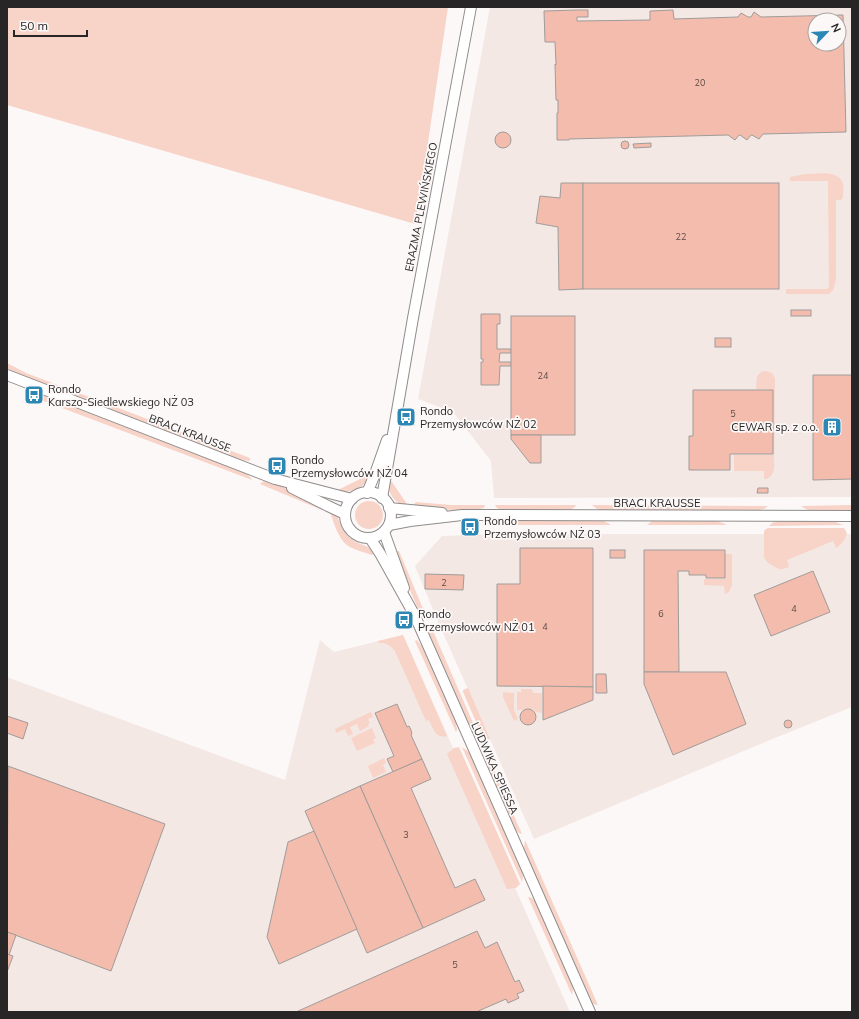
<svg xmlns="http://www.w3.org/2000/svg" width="859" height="1019" viewBox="0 0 859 1019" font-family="Mulish,sans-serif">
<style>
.built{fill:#f4e8e4;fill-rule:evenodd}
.green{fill:#f8d3c8}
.building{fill:#f4bcac;stroke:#9f9c9b;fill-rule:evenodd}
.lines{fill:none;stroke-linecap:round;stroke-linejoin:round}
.minor-casing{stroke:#8f8c8b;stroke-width:12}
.minor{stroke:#fff;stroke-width:10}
.labels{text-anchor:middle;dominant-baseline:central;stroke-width:3.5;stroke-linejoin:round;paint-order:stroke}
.number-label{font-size:9px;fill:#5a4b47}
.street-label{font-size:11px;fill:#272525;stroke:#fcf8f7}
.poi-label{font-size:11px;fill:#272525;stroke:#fcf8f7;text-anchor:start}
</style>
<rect width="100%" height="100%" fill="#fcf8f7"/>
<g class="built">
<path d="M490,7H852V497L494,498L491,461L453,412L418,399ZM815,20H839V44H815Z"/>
<path d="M495,534H852V707L770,740L534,839L436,617L415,566L442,536Z"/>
<path d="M403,635L570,1012H7V677L285,780L320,640L334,652Z"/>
</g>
<g class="green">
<path d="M7,7H448L421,190L415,224L7,105Z"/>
<path d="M805,174C816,174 839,169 843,184C844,189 843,193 843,197L841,200H836V280L833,290L829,294H786V289H827L829,287L828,181H790V177Z"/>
<path d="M7,363L26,373L250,458V461L243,460L233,457L17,374L7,368Z"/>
<path d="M765,371L772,373L775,378L774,469C773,474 770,479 764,479V471H734V455H773V390L756,389L757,376L761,372Z"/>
<path d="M43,395L247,474L251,478L252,480L41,400Z"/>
<path d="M368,475L371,476C364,488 350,494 337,492L338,490Z"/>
<path d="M264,481C285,485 306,499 325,509L322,510L260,484Z"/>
<path d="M388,481L392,482L407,504V506C394,504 388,493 388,481Z"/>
<circle cx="369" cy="515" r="14"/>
<path d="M416,502L451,505H485L484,508C465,513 433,508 414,507V504Z"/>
<path d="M495,505H576L575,507L570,510H500L496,507Z"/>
<path d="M592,505L768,506L764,509L759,510H600L597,509Z"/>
<path d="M852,505V510L810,511L804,508L801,506Z"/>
<path d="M330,512L337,516C341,525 344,535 353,540C362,546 369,545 376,553L372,555C364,552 355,550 348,546C338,539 334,523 330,512Z"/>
<path d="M507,521H604L611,525H496L497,524Z"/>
<path d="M652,521H717L725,524L727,525H647Z"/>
<path d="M778,521H833L843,525L769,526L772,523Z"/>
<path d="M768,528H844L847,533C845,540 842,544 836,548L833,541L787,560L789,567L783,569H779L773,566L767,562L764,557V531L766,529Z"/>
<path d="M396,551H399L426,616L422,615L418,609L394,552Z"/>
<path d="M725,554H732V585L729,592L725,594L724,586L704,585V579H725Z"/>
<path d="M430,624L480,739L476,737L473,733L428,631V628Z"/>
<path d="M403,635L447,736C436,739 433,729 429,720L426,721L395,651C390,645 385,642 378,643V641Z"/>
<path d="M417,640L423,648L456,722L457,730L456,732L415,641Z"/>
<path d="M468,688L490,739L484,740L463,692V690Z"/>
<path d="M521,689H532L533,693H542V713L536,712L533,709L517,710V692H521Z"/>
<path d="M503,692L514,693V710L518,719L514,721L503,697Z"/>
<path d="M371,712L373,717L368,719L370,723L368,724L369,726L360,731L357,724L350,727L353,734L348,736L345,729L336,733L335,729Z"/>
<path d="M372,728L376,738L373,739L375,743L357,751L351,738Z"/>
<path d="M459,747L520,884L516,888L507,889L447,754L454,748Z"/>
<path d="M462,747L469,752L522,872L523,877L522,882Z"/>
<path d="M488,756L522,834L519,833L516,830L487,766V760Z"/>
<path d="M384,758L386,763L383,765L386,772L373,778L368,766Z"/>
<path d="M525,840L598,1005L593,1004L524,849Z"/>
<path d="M528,897L532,898L535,901L572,985L573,990L572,995Z"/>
</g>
<g class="building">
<path d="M577,10H588V17H577V21L650,20V11L673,10L674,19L738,17L741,13L748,17H751L754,12L761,17L843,15L846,132L763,134L759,139L752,135H751L747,140L740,135H739L735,140L728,135L569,139V140H557V113H558V100H556L555,64L556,65V63L555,42H545L544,11ZM815,20H839V44H815Z"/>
<circle cx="503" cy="140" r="8"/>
<circle cx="625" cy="145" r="4"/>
<path d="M651,143V147L634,148L633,144Z"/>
<path d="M561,183H583V289L559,290L558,227L536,223L540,196L560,198Z"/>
<rect x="583" y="183" width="196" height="106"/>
<rect x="791" y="310" width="20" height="6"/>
<path d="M481,314H500V324H497V349H511V353H500L499,362H511V366H500L499,385H481V362H483V359H481Z"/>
<rect x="511" y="316" width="64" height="119"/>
<rect x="715" y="338" width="16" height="9"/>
<path d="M813,375H852V479L813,480Z"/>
<path d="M693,390H773V454H730V470H689V436H693Z"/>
<path d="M511,435H541V463H530L511,439Z"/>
<path d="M758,488H768V493H757Z"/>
<path d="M520,548H593V687L497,686V584H520Z"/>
<rect x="610" y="550" width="15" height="8"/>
<path d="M644,550H725V578H706V575H689V571H678L679,672H644Z"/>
<path d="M813,571L830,612L771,636L754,595Z"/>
<path d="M425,574L464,575L463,590L425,589Z"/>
<path d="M644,672H726L746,724L673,755L644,684Z"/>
<path d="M596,674H606L607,693H596Z"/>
<path d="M543,686L593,687V700L543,720Z"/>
<path d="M397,704L407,727L409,726L411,730L412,734L411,735L422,759L393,772L387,759L394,756L375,713Z"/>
<circle cx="528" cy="717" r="8"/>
<path d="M7,716L28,723L23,739L7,733Z"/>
<circle cx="788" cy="724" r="4"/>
<path d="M422,759L431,779L411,788L455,888L475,879L485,900L423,928L360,786Z"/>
<path d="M8,766L165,824L111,971L7,932Z"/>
<path d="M360,786L423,928L367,953L305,811Z"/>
<path d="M314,831L357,929L279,964L267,937L288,842Z"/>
<path d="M477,931L485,948L497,942L515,982L519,980L524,991L517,994L519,998L508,1003L506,999L476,1012H296Z"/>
<path d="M7,932L16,935L9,955L7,954Z"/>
<path d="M7,954L13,956L7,972Z"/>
</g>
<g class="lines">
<defs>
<g id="minor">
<path d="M7,375L275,479L352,499"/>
<path d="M292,488L328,506L345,514"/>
<circle cx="368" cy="515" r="23"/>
<path d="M367,493L375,474L387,440"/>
<path d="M382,498L413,318L471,7"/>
<path d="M389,508L442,513"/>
<path d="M389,525L410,521L462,515L852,516"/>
<path d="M384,532L404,588"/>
<path d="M370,538L381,555L415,616L590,1012"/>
</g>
</defs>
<use href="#minor" class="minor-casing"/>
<use href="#minor" class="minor"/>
</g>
<defs>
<symbol id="bus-square" viewBox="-11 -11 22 22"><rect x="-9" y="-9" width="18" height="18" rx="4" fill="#2c87b4" stroke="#fcf8f7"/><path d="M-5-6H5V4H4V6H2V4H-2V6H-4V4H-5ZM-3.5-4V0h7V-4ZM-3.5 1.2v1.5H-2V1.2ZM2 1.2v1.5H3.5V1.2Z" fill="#fff"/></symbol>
<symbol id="building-square" viewBox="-11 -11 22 22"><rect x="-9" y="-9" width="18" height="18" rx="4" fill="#2c87b4" stroke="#fcf8f7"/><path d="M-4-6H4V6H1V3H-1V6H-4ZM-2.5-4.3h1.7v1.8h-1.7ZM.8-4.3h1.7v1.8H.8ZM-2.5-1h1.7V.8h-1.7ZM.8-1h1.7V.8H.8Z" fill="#fff"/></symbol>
</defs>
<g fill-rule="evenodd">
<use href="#bus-square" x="23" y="384" width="22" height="22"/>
<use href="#bus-square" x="395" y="406" width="22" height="22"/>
<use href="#building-square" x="821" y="416" width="22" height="22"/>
<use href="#bus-square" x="266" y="455" width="22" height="22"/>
<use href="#bus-square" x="459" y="516" width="22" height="22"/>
<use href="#bus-square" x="393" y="609" width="22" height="22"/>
</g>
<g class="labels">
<g class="number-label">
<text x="700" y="82">20</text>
<text x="681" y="236">22</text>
<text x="543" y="375">24</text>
<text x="733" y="413">5</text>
<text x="444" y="582">2</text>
<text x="794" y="608">4</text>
<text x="661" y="613">6</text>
<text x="545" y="626">4</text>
<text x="406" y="834">3</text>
<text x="455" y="964">5</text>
</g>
<g class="street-label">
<text transform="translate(421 207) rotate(-79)">ERAZMA PLEWIŃSKIEGO</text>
<text transform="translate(190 433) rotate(21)">BRACI KRAUSSE</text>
<text x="657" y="503">BRACI KRAUSSE</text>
<text transform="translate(495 768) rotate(66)">LUDWIKA SPIESSA</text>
</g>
<g class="poi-label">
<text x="48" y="389">Rondo<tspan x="48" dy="13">Karszo-Siedlewskiego NŻ 03</tspan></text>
<text x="420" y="411">Rondo<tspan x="420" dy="13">Przemysłowców NŻ 02</tspan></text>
<text x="818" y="427" text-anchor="end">CEWAR sp. z o.o.</text>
<text x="291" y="460">Rondo<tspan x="291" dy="13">Przemysłowców NŻ 04</tspan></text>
<text x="484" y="521">Rondo<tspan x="484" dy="13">Przemysłowców NŻ 03</tspan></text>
<text x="418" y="614">Rondo<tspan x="418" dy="13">Przemysłowców NŻ 01</tspan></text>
</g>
</g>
<rect width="859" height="1019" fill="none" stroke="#272525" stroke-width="16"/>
<g transform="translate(827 32) rotate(65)"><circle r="19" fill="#fcf8f7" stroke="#a7a4a3"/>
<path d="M0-3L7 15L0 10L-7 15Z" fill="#2c87b4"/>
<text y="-6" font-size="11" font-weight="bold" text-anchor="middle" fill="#272525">N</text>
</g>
<path d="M14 30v6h73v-6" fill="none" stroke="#272525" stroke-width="2"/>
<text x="20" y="30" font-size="12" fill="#272525" stroke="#fcf8f7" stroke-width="3" paint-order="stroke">50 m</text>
</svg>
